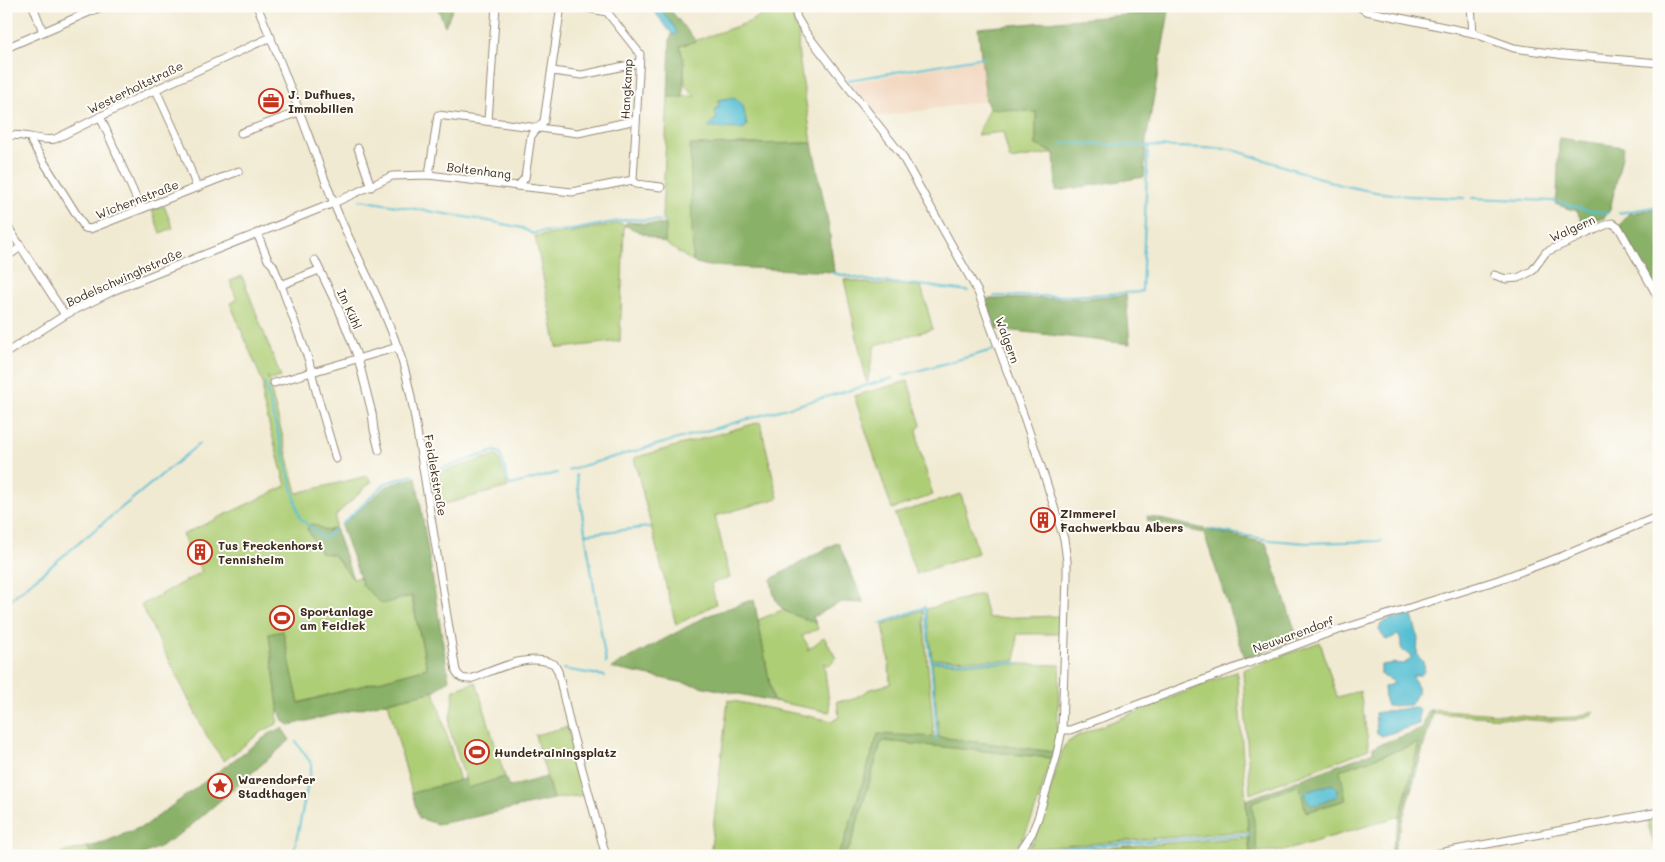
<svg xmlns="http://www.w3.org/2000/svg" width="1665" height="862" viewBox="0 0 1665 862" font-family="Mali,sans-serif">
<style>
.built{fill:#f2d5bd}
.green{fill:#aece76;stroke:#747c4a}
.forest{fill:#8ab167;stroke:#626e42}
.water{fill:#56bfd3;stroke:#487478}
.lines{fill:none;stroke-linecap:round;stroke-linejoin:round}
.stream{stroke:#56bfd3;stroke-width:2}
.minor-casing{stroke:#968a78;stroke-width:9}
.minor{stroke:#fff;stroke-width:7}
.labels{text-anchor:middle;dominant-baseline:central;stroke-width:4;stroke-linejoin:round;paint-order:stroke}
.street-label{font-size:12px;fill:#3b2a1e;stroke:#fdfcf7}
.poi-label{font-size:12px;font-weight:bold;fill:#3b2a1e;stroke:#fdfcf7;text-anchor:start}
</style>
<rect width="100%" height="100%" fill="#fdfcf7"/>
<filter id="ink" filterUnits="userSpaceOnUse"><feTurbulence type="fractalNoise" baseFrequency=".02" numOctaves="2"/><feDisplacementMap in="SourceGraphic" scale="10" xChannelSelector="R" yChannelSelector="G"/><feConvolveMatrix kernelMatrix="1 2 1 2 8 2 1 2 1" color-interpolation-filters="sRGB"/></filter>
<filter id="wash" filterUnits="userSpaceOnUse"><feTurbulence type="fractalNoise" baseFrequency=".0096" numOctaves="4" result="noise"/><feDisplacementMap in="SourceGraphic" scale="20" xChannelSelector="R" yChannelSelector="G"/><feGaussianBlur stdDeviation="1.12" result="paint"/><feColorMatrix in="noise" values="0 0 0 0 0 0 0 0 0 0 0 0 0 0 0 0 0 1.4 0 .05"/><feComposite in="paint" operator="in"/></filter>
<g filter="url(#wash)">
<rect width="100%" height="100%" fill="#f1ead2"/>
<path class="built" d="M981,59L986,101L877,117L850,83Z"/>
<g class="green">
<path d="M777,6H790L794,23L799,33L798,50L812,143L691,145L693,262L665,243L666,225L662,217L668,97L695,96L685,85L684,63L680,46L749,22Z"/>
<path d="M989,108L1036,112V145L1054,153L1010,160L1003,132L977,135Z"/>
<path d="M164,206L173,228L160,233L152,210Z"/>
<path d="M621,223L624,225L620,341L562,348L557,347L535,236L572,232Z"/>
<path d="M242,276L281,377L271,380L267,376L271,383L270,387L297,493L367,476L372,481L336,515L335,528L327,531L313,524L309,525L307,530L334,555L353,579L360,577L363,586L411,596L427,668L298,703L283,632L269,634L278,707L277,724L261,732L224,761L208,738L141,605L202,572L182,535L286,486L263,402V383L230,303L237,300L230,281Z"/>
<path d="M844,279L872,284L921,286L933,329L875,345L867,383Z"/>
<path d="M908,381L921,425L917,430L919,448L933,495L892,509L854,396Z"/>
<path d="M760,422L778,498L715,516L730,578L711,583L716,604L676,625L634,458Z"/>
<path d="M495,455L498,457L508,487L437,506L434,504L429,476Z"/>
<path d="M961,494L978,553L916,574L895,514Z"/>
<path d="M982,594L988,618L1061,616V634H1017L1016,661L932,659L926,609Z"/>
<path d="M782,610L816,623L818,629L802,636L809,647L807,651L824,637L836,658L828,666L824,663L830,711L829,712L773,701L758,620Z"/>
<path d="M923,610L934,737L878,735L843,845L836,856H710L728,700L833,721L839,717L837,701L851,700L871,689L890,684L889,662L883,625Z"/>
<path d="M1320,642L1337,697L1360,691L1369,749L1250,794L1243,670Z"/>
<path d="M932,662L1060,665L1057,734L1053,752L939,737Z"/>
<path d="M1237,671L1248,831L1027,849L1032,843L1039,827L1063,748L1067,743L1077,736Z"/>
<path d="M476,682L505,777L468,788L449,727L454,690Z"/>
<path d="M434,691L460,781L412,793L388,702Z"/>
<path d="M1431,709L1547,718L1577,717L1593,711L1594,714L1576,720L1546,721L1432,713Z"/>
<path d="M567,727L586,795L553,799L535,735Z"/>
<path d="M885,741L1051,758C1041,792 1033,827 1011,856H843L850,847L881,743Z"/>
<path d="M1419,743L1400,816L1287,850L1257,852L1251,802L1299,785L1307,812L1345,800L1339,770Z"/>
<path d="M1659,814V846L1655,848L1646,817Z"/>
<path d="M1248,837L1250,856H1022L1024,854Z"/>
<path d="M87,847L93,856H64L61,853Z"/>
</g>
<g class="forest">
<path d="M437,6H454L445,26Z"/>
<path d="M658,6H667L696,41L680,46L684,63L683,97H668L670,41L672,34L676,35L674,26Z"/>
<path d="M1169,11L1146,141L1144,177L1056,191L1054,153L1036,145V112L989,108L986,101L978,28Z"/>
<path d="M1559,138L1624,147L1610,210L1604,218L1591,220L1586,231L1577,211L1555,204L1557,196Z"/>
<path d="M812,143L829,227L834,272L708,266L693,262L690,145Z"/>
<path d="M1659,208V295L1620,226L1628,214Z"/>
<path d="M627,222L666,225L665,243L624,225Z"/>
<path d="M1126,295L1130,344L997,329L984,299L1085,298Z"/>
<path d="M416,477L449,680L434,691L290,725L283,721L278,707L269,634L283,631L299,703L427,668L412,596L382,604L363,586L341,526L387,486Z"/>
<path d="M1147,516L1266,543L1298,639L1245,658L1204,533L1148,521Z"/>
<path d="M313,524L327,531L335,528L353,579L334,555L321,553L307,529L309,525Z"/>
<path d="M838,542L864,603L841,602L813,617L816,623C786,611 775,614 771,579Z"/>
<path d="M754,599L773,701L611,668L707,616Z"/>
<path d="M1431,709L1432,717L1392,856H1390L1419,743L1340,770L1346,800L1306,812L1299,785L1252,802L1257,852H1250L1246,800L1373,752V747L1422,729L1428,711Z"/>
<path d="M282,728L290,740L186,830L161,846L140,856H93L87,847L97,845L146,825L269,734Z"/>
<path d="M878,734L939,737L1053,752L1051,758L885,741L881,743L850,847L843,856H836L843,845Z"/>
<path d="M505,777L509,787L546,777L553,799L470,818L437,824L419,818L412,793L465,779L468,788Z"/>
</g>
<g class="water">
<path d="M650,6H658L674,26L677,33L676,35L672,34Z"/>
<path d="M734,97L743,105L747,126L743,129L716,128L715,126L710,128L708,126L717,118L715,113L716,108H719L718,100Z"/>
<path d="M1410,616H1412L1418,637L1417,655C1423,661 1428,668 1421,675H1413L1412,677C1421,687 1417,696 1410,705L1387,706L1385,700L1384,687L1394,683L1393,681L1381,675V665L1395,663L1404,664L1411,658V655C1395,649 1405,645 1398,635L1386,640L1379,630L1381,624L1390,619Z"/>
<path d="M1415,707L1419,709V724L1382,736L1377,733L1375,713Z"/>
<path d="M1332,784L1337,789V796L1320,804L1312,805L1305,798V792Z"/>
</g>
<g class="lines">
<g class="stream">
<path d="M849,80L984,57"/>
<path d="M1063,143L1231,149L1341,185L1375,192L1409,196L1464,198"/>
<path d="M1472,198L1553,201L1586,210L1608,213"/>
<path d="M360,200L489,221L522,228L533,234L538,232L572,230L629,219L665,221"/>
<path d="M1619,213L1659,206"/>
<path d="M833,273L871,281L919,285L968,291"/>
<path d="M994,296C1036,296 1078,297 1119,293C1127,292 1135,294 1142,291L1148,145"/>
<path d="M903,375L993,350"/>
<path d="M265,384L300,518L323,538L327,537L334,530"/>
<path d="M568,470L893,378"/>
<path d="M431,472L495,451L500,453L509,484L511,485L557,473"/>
<path d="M576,475L606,663"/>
<path d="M342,524L386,483L413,475"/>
<path d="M1208,529L1270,540L1306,543L1382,541"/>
<path d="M585,534L650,527"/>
<path d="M6,603L199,444"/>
<path d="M880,624L925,607L931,661L937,739"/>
<path d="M931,661L1019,663"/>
<path d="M563,669L605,676"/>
<path d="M1027,851L1249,834"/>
<path d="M293,856L311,769V763L296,742"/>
</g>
</g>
</g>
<g filter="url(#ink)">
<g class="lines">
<defs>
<g id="minor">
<path d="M33,6L43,32"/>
<path d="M257,6C287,73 310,143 337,211C356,256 381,299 397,346C406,369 411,395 415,419L456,671C460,678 462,679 470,679C496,670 527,652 554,664L558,671L570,725L606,856"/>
<path d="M794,6L797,18L806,33L901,154L978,292L1023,414L1046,481L1064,539L1067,561V576L1062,730L1056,758L1038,818L1032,833L1017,856"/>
<path d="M1358,6L1366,11L1473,33L1514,48L1564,55L1659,63"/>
<path d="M1471,6L1473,33"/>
<path d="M6,48L103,6"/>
<path d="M552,71L582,75L639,63"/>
<path d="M156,90L182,147L197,188"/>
<path d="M100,116L141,209"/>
<path d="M488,121L496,6"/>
<path d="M241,133L299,112"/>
<path d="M6,136C23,132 38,142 55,139L148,93L271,37"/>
<path d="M31,138L32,143L85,228L90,229L239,171"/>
<path d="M358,148L371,187"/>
<path d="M429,175L438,115L578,133L636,120"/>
<path d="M633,180L636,184L661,187"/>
<path d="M518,186L572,192L633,180L640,54L607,12L577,6"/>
<path d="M6,224L65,315"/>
<path d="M257,233L268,260L273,265L281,285L309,361L316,391L336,459"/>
<path d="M6,257L21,247"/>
<path d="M315,260L340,312L358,358L372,413L374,430L379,450"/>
<path d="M1494,275L1506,279L1518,278L1532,271L1546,252L1608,224L1612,223L1619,228L1659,299"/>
<path d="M281,285L319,270"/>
<path d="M6,353L65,315L115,290L334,203L392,176L429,175L518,186L525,178L531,136L544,121L561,6"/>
<path d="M274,383L398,347"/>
<path d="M1062,730H1070L1323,635L1498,580L1563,556L1659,516"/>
<path d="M1423,856L1659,812"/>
</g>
</defs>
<use href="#minor" class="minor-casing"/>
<use href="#minor" class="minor"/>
</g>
</g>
<defs>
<symbol id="office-ring" viewBox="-11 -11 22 22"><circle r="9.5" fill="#fdfcf7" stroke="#c8321e" stroke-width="1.5"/><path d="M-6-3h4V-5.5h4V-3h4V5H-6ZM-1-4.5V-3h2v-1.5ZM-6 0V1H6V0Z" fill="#c8321e"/></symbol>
<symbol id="building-ring" viewBox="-11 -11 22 22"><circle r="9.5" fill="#fdfcf7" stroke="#c8321e" stroke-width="1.5"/><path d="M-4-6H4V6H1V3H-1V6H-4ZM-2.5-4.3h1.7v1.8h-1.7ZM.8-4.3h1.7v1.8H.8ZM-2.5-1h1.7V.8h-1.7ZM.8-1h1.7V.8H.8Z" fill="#c8321e"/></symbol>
<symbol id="stadium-ring" viewBox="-11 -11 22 22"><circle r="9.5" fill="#fdfcf7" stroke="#c8321e" stroke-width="1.5"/><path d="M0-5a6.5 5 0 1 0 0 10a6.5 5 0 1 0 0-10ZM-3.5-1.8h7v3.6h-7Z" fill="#c8321e"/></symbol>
<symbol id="sight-ring" viewBox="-11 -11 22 22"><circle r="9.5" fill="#fdfcf7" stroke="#c8321e" stroke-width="1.5"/><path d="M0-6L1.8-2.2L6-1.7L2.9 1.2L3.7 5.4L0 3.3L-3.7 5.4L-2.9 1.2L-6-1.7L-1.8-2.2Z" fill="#c8321e"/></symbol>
</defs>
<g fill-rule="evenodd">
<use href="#office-ring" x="257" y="87" width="28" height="28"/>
<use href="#building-ring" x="1029" y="506" width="28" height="28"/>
<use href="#building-ring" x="186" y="538" width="28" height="28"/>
<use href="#stadium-ring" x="268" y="604" width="28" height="28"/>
<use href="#stadium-ring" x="463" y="738" width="28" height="28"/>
<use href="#sight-ring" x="206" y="772" width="28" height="28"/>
</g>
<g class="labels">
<g class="street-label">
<text transform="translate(135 87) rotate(-26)">Westerholtstraße</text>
<text transform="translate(626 89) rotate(-87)">Hangkamp</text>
<text transform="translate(479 170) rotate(7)">Boltenhang</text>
<text transform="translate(137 199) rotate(-21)">Wichernstraße</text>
<text transform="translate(1572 228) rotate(-24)">Walgern</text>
<text transform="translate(124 277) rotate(-24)">Bodelschwinghstraße</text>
<text transform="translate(350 309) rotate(66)">Im Kühl</text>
<text transform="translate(1008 340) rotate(70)">Walgern</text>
<text transform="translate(436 475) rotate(80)">Feidiekstraße</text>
<text transform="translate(1293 634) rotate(-20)">Neuwarendorf</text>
</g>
<g class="poi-label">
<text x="288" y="94">J. Dufhues,<tspan x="288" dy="14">Immobilien</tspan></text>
<text x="1060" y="513">Zimmerei<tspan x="1060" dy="14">Fachwerkbau Albers</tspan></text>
<text x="218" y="545">Tus Freckenhorst<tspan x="218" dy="14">Tennisheim</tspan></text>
<text x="300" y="611">Sportanlage<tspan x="300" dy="14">am Feidiek</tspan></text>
<text x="494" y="752">Hundetrainingsplatz</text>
<text x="238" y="779">Warendorfer<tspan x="238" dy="14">Stadthagen</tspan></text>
</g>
</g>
<rect width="1665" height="862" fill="none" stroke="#fdfcf7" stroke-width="25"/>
</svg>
